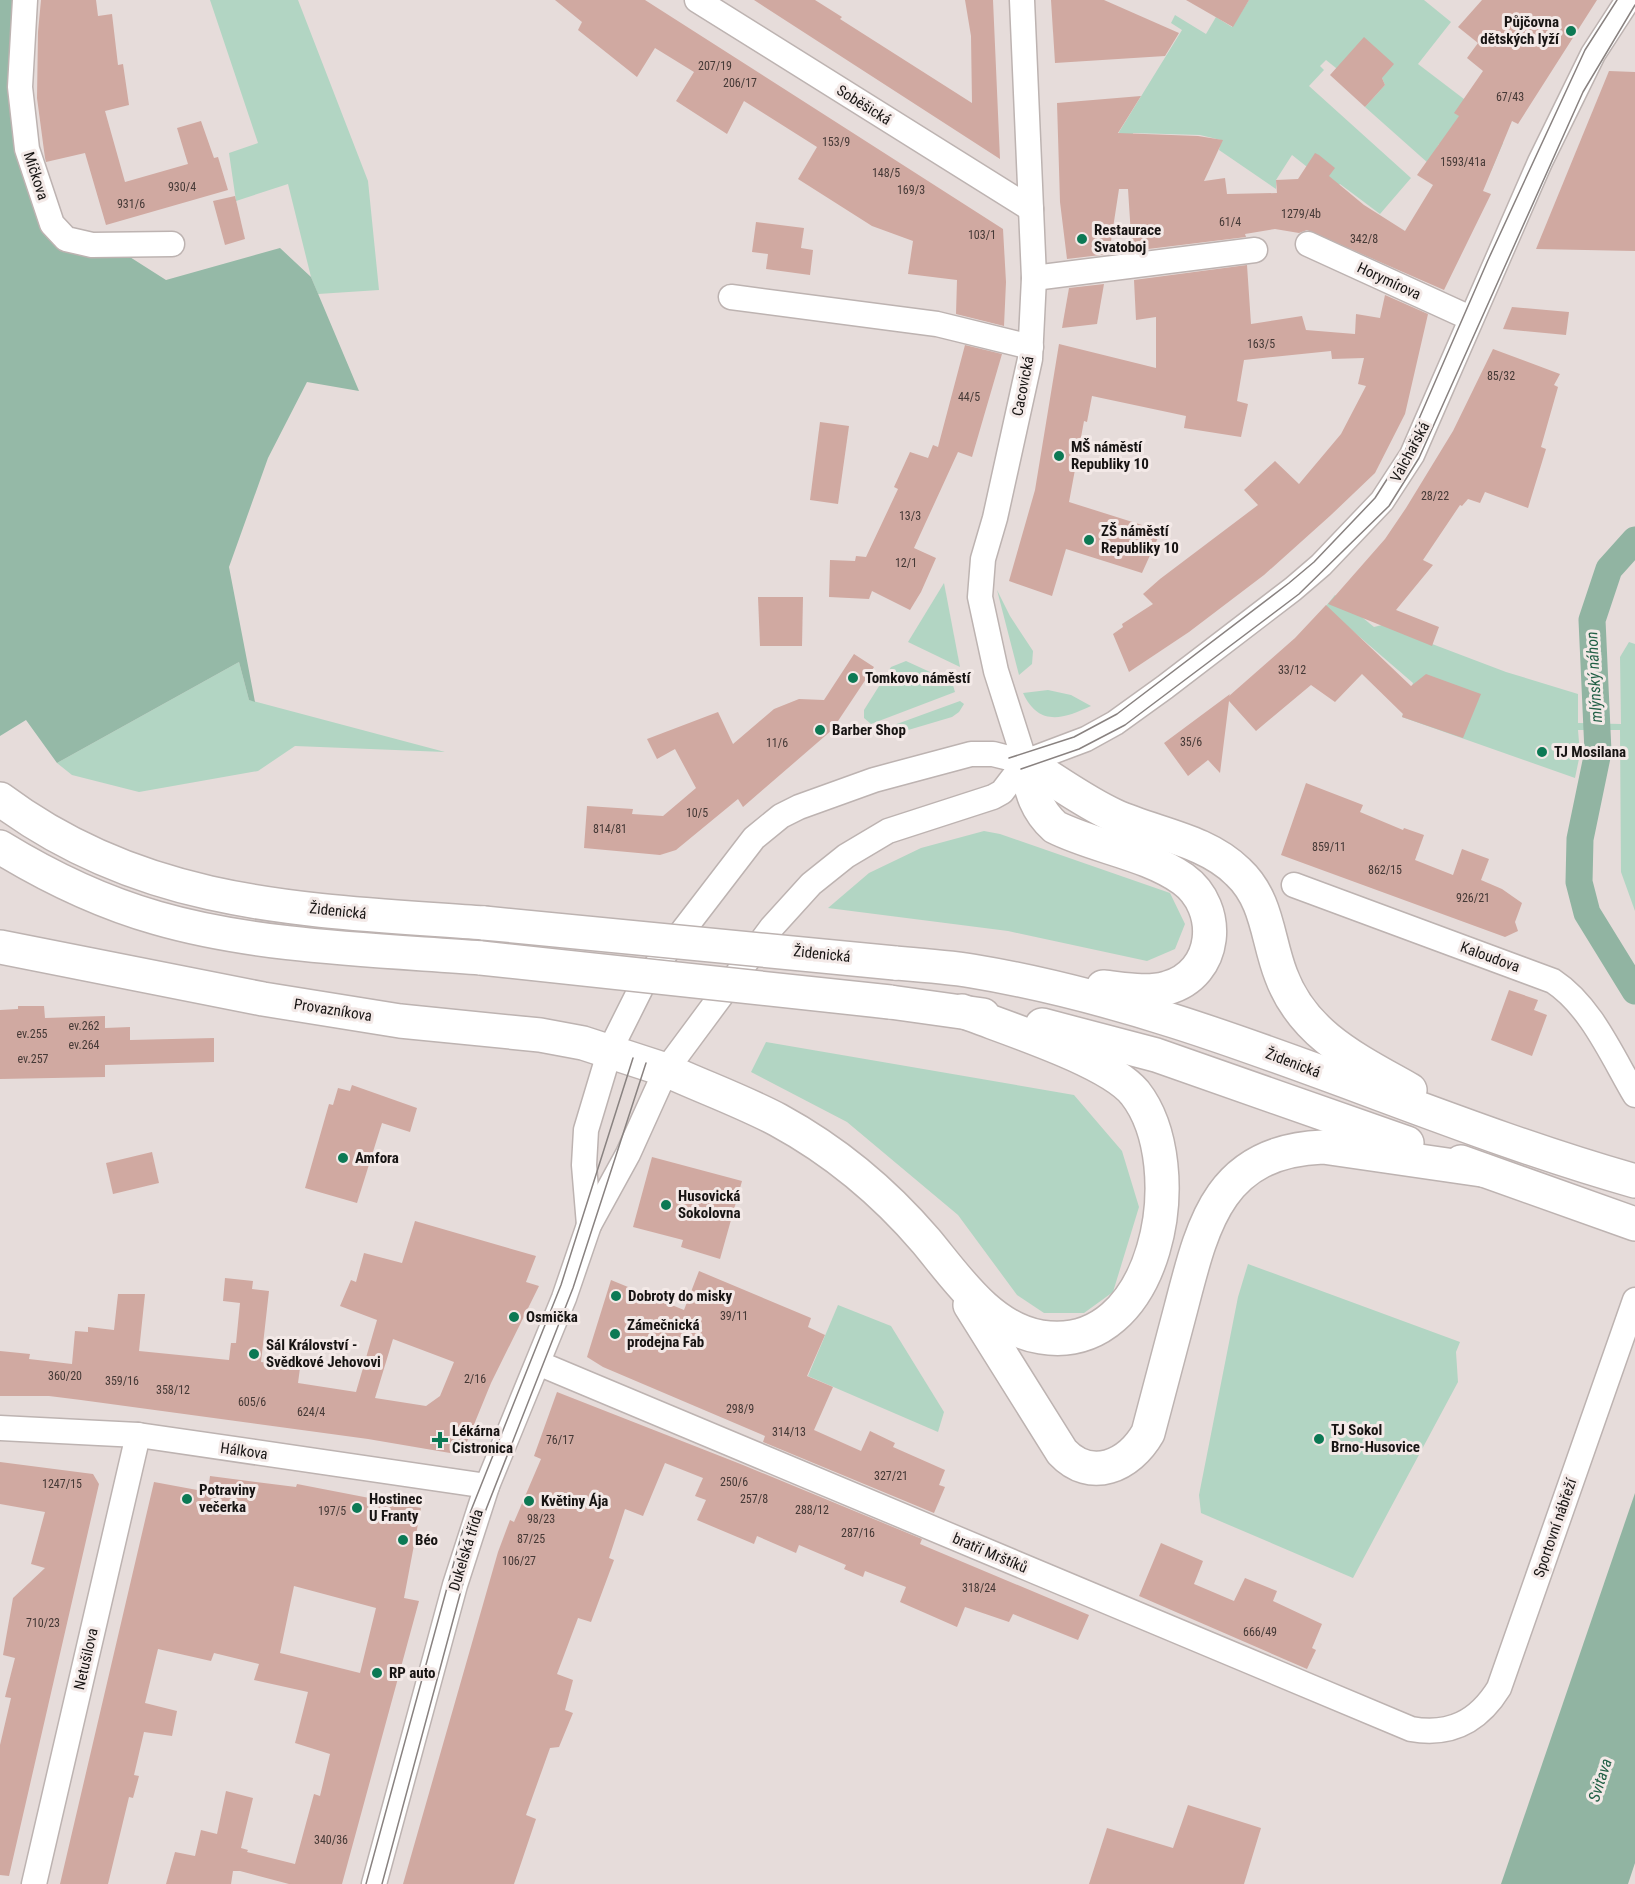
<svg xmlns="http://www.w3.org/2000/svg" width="1635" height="1884" viewBox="0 0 1635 1884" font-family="'Roboto Condensed',sans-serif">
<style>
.green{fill:#b2d5c3}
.forest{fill:#95b9a7}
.water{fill:#91b4a2}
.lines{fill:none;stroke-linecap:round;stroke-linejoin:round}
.canal{stroke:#91b4a2;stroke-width:27}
.building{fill:#d0a9a1;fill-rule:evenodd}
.street-casing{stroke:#bdb3b1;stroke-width:27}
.secondary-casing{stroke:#bdb3b1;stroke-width:36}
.highway-casing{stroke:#bdb3b1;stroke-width:36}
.street{stroke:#fff;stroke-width:24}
.secondary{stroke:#fff;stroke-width:33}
.highway{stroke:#fff;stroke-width:33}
.tram{stroke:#898280;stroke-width:1.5}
.highway-bridge-casing{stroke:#bdb3b1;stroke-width:36;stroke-linecap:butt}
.highway-bridge{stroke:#fff;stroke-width:33}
.poi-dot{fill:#0c7954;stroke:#f3e9e7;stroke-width:2}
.labels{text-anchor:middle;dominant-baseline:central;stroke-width:6;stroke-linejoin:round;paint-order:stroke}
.number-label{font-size:12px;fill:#453936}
.poi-label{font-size:15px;font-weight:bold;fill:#171413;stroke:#f3e9e7;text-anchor:start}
.street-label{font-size:15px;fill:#171413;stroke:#f3e9e7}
.water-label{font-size:16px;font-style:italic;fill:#226046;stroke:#f3e9e7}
</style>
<rect width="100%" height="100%" fill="#e6dcda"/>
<g class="green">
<path d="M210,0H298L368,181L379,290L318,294L311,277L288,184L236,201L229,153L258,143Z"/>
<path d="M1249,0H1424L1451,22L1418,64L1481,112L1472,125L1503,143L1491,171L1439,144L1428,163L1365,107L1385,85L1382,78L1336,68L1326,60L1320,66L1324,70L1309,86L1411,178L1380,214L1340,184L1335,189L1292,155L1276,180V189L1219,150L1221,140L1200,135L1133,133L1132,141L1120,142L1119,132L1182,30L1171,23L1175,15L1206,34L1216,17L1232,27Z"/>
<path d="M944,583L960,667L908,642Z"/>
<path d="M997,590L1010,616L1033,651L1032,664L1019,675Z"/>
<path d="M1335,595L1374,627L1382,625L1506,672L1578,694V723L1621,724L1620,657L1629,642L1635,644V911L1621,872L1620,730H1578L1580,754L1575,778L1402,717L1413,683L1325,607Z"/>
<path d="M906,661L952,682L955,692L871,724L864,718V710L891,667Z"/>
<path d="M239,662L249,700L445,752L295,746L258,771L139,792L72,775L57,763Z"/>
<path d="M1048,690L1071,695L1091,706C1063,719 1039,727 1023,693Z"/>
<path d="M960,701L964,704L959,712L952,717L888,736L883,734V729Z"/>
<path d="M984,831L1000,834L1170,893L1185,924L1175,949L1147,961L1008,931L828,908L869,873L921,848Z"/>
<path d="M766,1042L1074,1095L1122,1151L1139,1207L1113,1292L1084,1313H1044L1017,1295L958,1215L847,1122L751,1072Z"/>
<path d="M1248,1264L1460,1342L1456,1352L1458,1382L1353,1578L1201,1513L1199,1495L1238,1297Z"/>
<path d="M838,1305L891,1326L944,1412L938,1432L808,1376Z"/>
</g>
<path class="forest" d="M0,0H17L46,227L122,252L166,280L280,248L311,277L359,391L307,382L268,458L229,567L255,702L249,700L239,662L57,763L26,720L0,736Z"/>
<path class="water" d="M1635,1493V1863L1628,1884H1501Z"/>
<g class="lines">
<path class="canal" d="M1635,540L1609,569L1592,620L1598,752L1580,839L1579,882L1587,913L1635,991"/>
</g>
<g class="building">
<path d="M41,0H96L98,16L112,14L118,65L123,64L129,105L105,111L125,182L188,164L177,128L201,121L214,158L218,157L228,190L106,225L85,153L46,162L45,158L37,98L38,32Z"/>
<path d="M555,0H645L1003,229L1006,282L1004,326L956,314L957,280L908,274L913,241L872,226L798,179L817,147L744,101L727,134L676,101L694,72L655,48L637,77L578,30L582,22Z"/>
<path d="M754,0H815L842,17L840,19L972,103L971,36L965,0H993L1000,159Z"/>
<path d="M1051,0H1104L1179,33L1165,56L1055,63Z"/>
<path d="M1186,0H1249L1233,27Z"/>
<path d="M1482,0H1597L1518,124L1512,121L1483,191L1491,194L1444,290L1307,230L1299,233L1275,229L1245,234L1246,237L1132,251L1128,189H1119L1109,254L1067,259L1060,202L1057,103L1141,96L1118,133L1198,136L1223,140L1204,181L1225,178L1227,194L1277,193L1276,180L1298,179L1315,153L1319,155L1335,168L1329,176L1364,205L1405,231L1433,185L1417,175L1459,116L1454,113L1483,71L1467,58L1478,43L1458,27Z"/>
<path d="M1364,37L1394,64L1382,78L1385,85L1365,107L1330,75Z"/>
<path d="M1609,71L1635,72V251L1536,249Z"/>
<path d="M235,196L245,239L225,245L213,201Z"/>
<path d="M756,222L804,228L801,248L813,250L810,275L766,269L768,254L752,252Z"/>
<path d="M1247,265L1251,324L1302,316L1306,330L1355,334L1356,314L1380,318L1385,295L1428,314L1405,414L1375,473L1331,515L1264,575L1189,632L1129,672L1113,634L1123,627L1122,624L1153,604L1143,594L1160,579L1258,505L1244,490L1275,461L1299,484L1341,434L1366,386L1358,384L1364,358L1332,359L1331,351L1244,360L1237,401L1248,404L1241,437L1184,428L1186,416L1092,396L1087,422L1084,421L1069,502L1161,531L1142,573L1066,549L1052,596L1009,581L1035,490L1059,344L1156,368V317L1136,320L1134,280Z"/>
<path d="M1104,284L1097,324L1062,328L1069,288Z"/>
<path d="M1512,307L1569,312L1566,335L1503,329Z"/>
<path d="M965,345L1002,354L972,457L958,452L914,548L936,558L921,592L910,610L872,591L869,599L829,597L830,560L855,561L856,556L866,557L898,489L894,487L910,452L928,458L933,445L938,447Z"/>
<path d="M1493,349L1560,374L1554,385L1558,387L1541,447L1546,449L1528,508L1485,492L1480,503L1468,499L1462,506L1460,505L1423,560L1433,565L1396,610L1439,627L1432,646L1328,604L1385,539L1406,508L1453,431Z"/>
<path d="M820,422L849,426L838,504L810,500Z"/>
<path d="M758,597H803L802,646H760Z"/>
<path d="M1326,605L1411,686L1426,674L1481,694L1463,738L1402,717L1403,714L1362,674L1335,702L1311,685L1256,731L1229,701L1220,773L1208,760L1188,776L1164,743L1230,694L1229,696L1295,638Z"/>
<path d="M854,654L874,667L832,730L743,807L738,799L676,850L660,855L584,848L587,806L633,809L632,814L663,816L696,788L675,749L657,759L647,739L718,712L733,744L774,709L799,699L824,700Z"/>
<path d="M1306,783L1363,805L1360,812L1403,830L1404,828L1424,835L1415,860L1453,875L1462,849L1489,859L1481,880L1502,889L1522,903L1515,922L1518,931L1505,937L1281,855Z"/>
<path d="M1509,990L1538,1000L1534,1010L1547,1015L1532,1056L1491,1040Z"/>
<path d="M18,1006H44L45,1018L105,1016V1028L130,1027V1040L214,1038V1062L105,1065V1077L0,1079V1010L18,1009Z"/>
<path d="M352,1085L417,1108L410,1132L382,1123L357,1203L305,1188L329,1104L333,1105L338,1088L350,1091Z"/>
<path d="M152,1152L159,1183L113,1194L106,1163Z"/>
<path d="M652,1157L742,1181L720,1259L681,1247L683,1240L633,1227Z"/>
<path d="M415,1221L536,1256L526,1282L539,1286L491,1383L464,1449L456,1454L368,1439L81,1400L49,1396H0V1351L30,1354L29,1359L72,1364L75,1331L88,1332V1327L114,1330L118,1294H145L139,1351L229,1360L231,1343H236L240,1303L223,1301L225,1278L253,1281L252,1289L269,1291L261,1362L300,1368L298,1383L356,1392L377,1320L340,1306L351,1280L356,1282L364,1253L402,1263ZM393,1339L454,1362L440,1396L426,1406L375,1398Z"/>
<path d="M699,1271L811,1318L808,1327L825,1335L807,1376L833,1387L814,1430L861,1451L870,1431L895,1443L893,1447L945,1470L939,1485L945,1487L934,1513L763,1442L765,1436L603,1367L587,1357L611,1280L684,1310Z"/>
<path d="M557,1392L743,1465L922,1539L920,1544L1089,1615L1078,1640L1013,1614L1009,1622L965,1607L957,1627L900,1602L906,1587L865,1571L863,1577L844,1569L846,1565L799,1545L796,1553L757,1536L754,1544L697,1520L706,1500L695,1496L703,1478L665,1463L643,1516L625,1509L609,1558L614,1560L591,1622L578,1618L557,1674L573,1680L565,1710L573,1713L559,1747L550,1748L526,1815L536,1819L514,1884H403L498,1552L510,1520L514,1522L541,1459L534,1456Z"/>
<path d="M0,1462L93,1474L99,1484L9,1876L0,1875V1745L11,1698L5,1697L15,1658L3,1655L13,1598L45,1568L31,1564L45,1512L0,1504Z"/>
<path d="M210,1476L296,1487L297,1484L421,1508L404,1598L419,1601L342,1884H289L240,1871H233L231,1884H166L175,1852L195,1856L201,1830L217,1834L226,1791L253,1798L241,1848L248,1850L247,1852L295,1864L314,1794L320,1796L330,1754L295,1743L308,1692L254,1680L259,1664L214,1653L211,1661L158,1649L145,1703L177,1711L172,1736L144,1732L134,1775L139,1776L133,1798L129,1797L108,1884H60L154,1482L208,1492ZM294,1586L376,1608L360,1673L280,1653Z"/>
<path d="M1161,1543L1203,1561L1194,1584L1234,1601L1245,1578L1277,1591L1273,1601L1322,1624L1312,1648L1316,1650L1307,1669L1139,1596Z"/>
<path d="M1188,1805L1261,1828L1244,1884H1089L1107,1828L1173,1848Z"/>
</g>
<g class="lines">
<defs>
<g id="street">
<path d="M25,0L20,87L27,149L52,224L66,239L92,245L172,244"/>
<path d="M697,0L1031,209"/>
<path d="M1022,0L1034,278L1030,359L995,518L983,559L980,597L996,671L1025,762"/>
<path d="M1308,244L1470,318"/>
<path d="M1034,278L1255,250"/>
<path d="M731,297L937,324L1031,347"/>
<path d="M1025,762L1086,739L1115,723L1165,687L1293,589L1321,565L1382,501L1412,455L1540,162L1593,54L1628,0"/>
<path d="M1294,885L1553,981C1591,1006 1612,1056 1635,1095"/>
<path d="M589,1225L584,1165L586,1130L610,1050L645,980L754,838L781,816L799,807L874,780L971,754H993L1025,762"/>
<path d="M538,1363L1411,1729C1450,1736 1478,1722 1499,1688L1635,1300"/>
<path d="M0,1428L138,1435L487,1486"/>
<path d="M34,1884L138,1435"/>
<path d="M374,1884L455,1585L487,1486L564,1298L589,1225L628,1154L666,1070L772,927L811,884L846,856L888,831L993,797L1002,792L1025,762"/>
</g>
<path id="secondary" d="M0,947L263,999L400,1021L540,1035L583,1043L666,1070"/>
<g id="highway">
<path d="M1025,762C1055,780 1084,802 1115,816C1155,834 1206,840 1238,872C1268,900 1267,939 1281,975C1303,1035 1357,1060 1410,1090"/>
<path d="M1025,762C1031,788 1034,808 1055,827C1095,847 1146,853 1183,879C1223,908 1218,974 1167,988C1147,994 1123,989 1103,987"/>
<path d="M0,799C147,909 309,910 484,923"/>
<path d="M0,847C49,877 101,902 157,918C257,947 376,950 481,958"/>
<path d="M895,963C920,965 947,967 972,971C1202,1009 1412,1118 1635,1181"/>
<path d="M890,1002L983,1015"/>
<path d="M1042,1025L1156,1055L1407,1143"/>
<path d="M666,1070C703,1087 742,1101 778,1120C835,1151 884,1192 926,1241C956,1277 990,1329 1041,1337C1158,1356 1192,1166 1135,1093C1108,1060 1005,1028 962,1011"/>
<path d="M1461,1162L1635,1224"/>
<path d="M970,1305L1062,1452C1091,1483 1129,1466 1148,1433C1159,1391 1170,1350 1181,1308C1203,1223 1219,1151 1323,1147L1482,1170"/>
</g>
</defs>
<use href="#street" class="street-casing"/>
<use href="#secondary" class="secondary-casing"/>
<use href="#highway" class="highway-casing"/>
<use href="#street" class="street"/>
<use href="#secondary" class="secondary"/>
<use href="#highway" class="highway"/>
<g class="tram">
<path d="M1009,758L1074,737L1117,714L1289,583L1314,562L1375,498L1405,451L1488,260L1585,50L1617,0"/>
<path d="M1021,769L1079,749L1125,725L1299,594L1389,506L1419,458L1583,92L1635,5"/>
<path d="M366,1884L462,1533L561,1285L633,1058"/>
<path d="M382,1884L476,1535L573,1288L646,1063"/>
</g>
<defs>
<g id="highway-bridge">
<path d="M484,923L895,963"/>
<path d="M481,958L890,1002"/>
</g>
</defs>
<use href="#highway-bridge" class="highway-bridge-casing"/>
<use href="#highway-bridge" class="highway-bridge"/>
</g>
<g class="poi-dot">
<circle cx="1571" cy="31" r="6"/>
<circle cx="1082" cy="239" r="6"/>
<circle cx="1059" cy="456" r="6"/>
<circle cx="1089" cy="540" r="6"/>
<circle cx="853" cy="678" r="6"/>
<circle cx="820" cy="730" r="6"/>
<circle cx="1542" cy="752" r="6"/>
<circle cx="343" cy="1158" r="6"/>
<circle cx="666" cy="1205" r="6"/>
<circle cx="616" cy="1296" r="6"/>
<circle cx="514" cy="1317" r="6"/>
<circle cx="615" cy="1334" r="6"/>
<circle cx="254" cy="1354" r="6"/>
<circle cx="1319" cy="1439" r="6"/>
<path d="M437 1431h6v6h6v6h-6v6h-6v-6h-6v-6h6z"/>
<circle cx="187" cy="1499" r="6"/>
<circle cx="529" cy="1501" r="6"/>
<circle cx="357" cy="1508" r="6"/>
<circle cx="403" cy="1540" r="6"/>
<circle cx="377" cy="1673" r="6"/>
</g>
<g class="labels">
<g class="number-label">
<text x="715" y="66">207/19</text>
<text x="740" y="83">206/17</text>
<text x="1510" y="97">67/43</text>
<text x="836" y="142">153/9</text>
<text x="1463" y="162">1593/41a</text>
<text x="886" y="173">148/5</text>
<text x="182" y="187">930/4</text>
<text x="911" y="190">169/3</text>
<text x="131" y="204">931/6</text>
<text x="1301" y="214">1279/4b</text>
<text x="1230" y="222">61/4</text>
<text x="982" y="235">103/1</text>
<text x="1364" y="239">342/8</text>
<text x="1261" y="344">163/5</text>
<text x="1501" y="376">85/32</text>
<text x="969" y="397">44/5</text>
<text x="1435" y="496">28/22</text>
<text x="910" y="516">13/3</text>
<text x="906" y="563">12/1</text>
<text x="1292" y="670">33/12</text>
<text x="1191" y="742">35/6</text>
<text x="777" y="743">11/6</text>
<text x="697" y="813">10/5</text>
<text x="610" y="829">814/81</text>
<text x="1329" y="847">859/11</text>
<text x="1385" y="870">862/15</text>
<text x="1473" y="898">926/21</text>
<text x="84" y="1026">ev.262</text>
<text x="32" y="1034">ev.255</text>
<text x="84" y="1045">ev.264</text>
<text x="33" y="1059">ev.257</text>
<text x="734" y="1316">39/11</text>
<text x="65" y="1376">360/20</text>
<text x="475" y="1379">2/16</text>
<text x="122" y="1381">359/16</text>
<text x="173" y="1390">358/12</text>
<text x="252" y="1402">605/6</text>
<text x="740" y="1409">298/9</text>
<text x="311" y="1412">624/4</text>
<text x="789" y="1432">314/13</text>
<text x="560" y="1440">76/17</text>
<text x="891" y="1476">327/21</text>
<text x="734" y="1482">250/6</text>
<text x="62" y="1484">1247/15</text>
<text x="754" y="1499">257/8</text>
<text x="812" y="1510">288/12</text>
<text x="332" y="1511">197/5</text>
<text x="541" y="1519">98/23</text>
<text x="858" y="1533">287/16</text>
<text x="531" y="1539">87/25</text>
<text x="519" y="1561">106/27</text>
<text x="979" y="1588">318/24</text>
<text x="43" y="1623">710/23</text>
<text x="1260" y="1632">666/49</text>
<text x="331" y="1840">340/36</text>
</g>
<g class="poi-label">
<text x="1559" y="22" text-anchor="end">Půjčovna<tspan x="1559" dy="17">dětských lyží</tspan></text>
<text x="1094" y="230">Restaurace<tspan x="1094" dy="17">Svatoboj</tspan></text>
<text x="1071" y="447">MŠ náměstí<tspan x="1071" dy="17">Republiky 10</tspan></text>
<text x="1101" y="531">ZŠ náměstí<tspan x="1101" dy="17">Republiky 10</tspan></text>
<text x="865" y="678">Tomkovo náměstí</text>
<text x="832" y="730">Barber Shop</text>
<text x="1554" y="752">TJ Mosilana</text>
<text x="355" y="1158">Amfora</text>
<text x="678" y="1196">Husovická<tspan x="678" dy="17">Sokolovna</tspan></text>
<text x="628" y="1296">Dobroty do misky</text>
<text x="526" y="1317">Osmička</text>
<text x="627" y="1325">Zámečnická<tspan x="627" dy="17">prodejna Fab</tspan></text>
<text x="266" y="1345">Sál Království -<tspan x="266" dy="17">Svědkové Jehovovi</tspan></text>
<text x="1331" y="1430">TJ Sokol<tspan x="1331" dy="17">Brno-Husovice</tspan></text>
<text x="452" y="1431">Lékárna<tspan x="452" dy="17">Cistronica</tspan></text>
<text x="199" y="1490">Potraviny<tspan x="199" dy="17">večerka</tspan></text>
<text x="369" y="1499">Hostinec<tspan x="369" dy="17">U Franty</tspan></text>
<text x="541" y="1501">Květiny Ája</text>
<text x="415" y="1540">Béo</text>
<text x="389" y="1673">RP auto</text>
</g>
<g class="street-label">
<text transform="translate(864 105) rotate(32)">Soběšická</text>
<text transform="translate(36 176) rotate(72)">Míčkova</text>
<text transform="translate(1389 281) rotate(25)">Horymírova</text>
<text transform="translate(1023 386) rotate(-79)">Cacovická</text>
<text transform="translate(1410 452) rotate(-62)">Valchařská</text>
<text transform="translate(338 911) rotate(6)">Židenická</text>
<text transform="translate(822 954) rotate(6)">Židenická</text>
<text transform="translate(1490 957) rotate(20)">Kaloudova</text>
<text transform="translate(333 1010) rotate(9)">Provazníkova</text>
<text transform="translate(1293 1063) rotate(21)">Židenická</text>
<text transform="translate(244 1451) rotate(8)">Hálkova</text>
<text transform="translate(1555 1528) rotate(-71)">Sportovní nábřeží</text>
<text transform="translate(466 1550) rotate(-73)">Dukelská třída</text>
<text transform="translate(990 1553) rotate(23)">bratří Mrštíků</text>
<text transform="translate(86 1659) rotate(-77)">Netušilova</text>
</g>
<g class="water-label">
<text transform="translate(1594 677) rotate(-93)">mlýnský náhon</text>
<text transform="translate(1600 1780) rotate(-72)">Svitava</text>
</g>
</g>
</svg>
